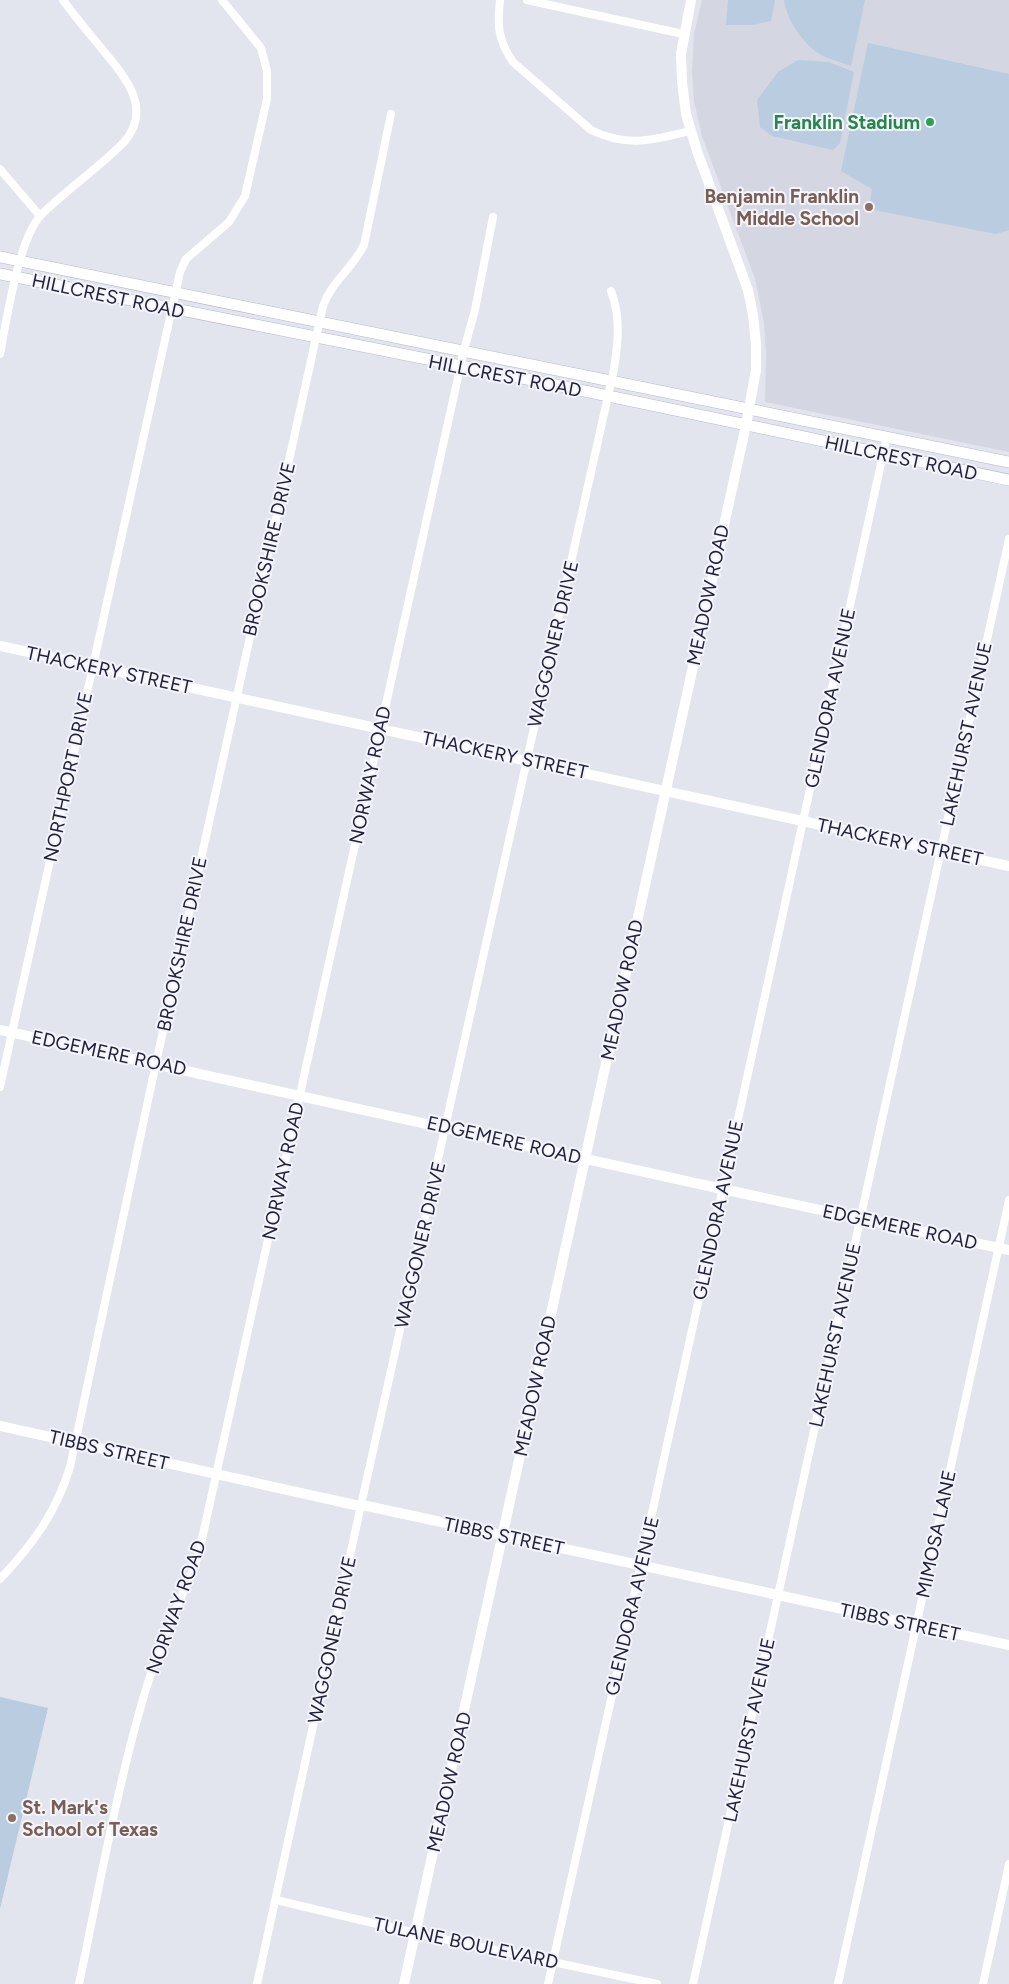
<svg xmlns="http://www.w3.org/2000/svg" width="1009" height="1984" viewBox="0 0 1009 1984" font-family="Figtree,sans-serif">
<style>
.built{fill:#d4d6e2}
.green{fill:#bacce0}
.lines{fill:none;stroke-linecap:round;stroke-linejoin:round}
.secondary-casing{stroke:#b5b8ce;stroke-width:12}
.minor{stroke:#fff;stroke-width:8}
.tertiary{stroke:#fff;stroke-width:10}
.secondary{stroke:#fff;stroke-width:11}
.leisure-dot{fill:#2e9e5b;stroke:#f4f5fa;stroke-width:2}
.education-dot{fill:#8d6e63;stroke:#f4f5fa;stroke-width:2}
.labels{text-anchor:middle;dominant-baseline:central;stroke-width:4;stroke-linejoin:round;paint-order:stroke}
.leisure-label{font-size:19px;font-weight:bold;fill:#27864d;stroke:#f4f5fa;text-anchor:end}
.education-label{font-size:19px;font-weight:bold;fill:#785e54;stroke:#f4f5fa;text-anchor:end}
.street-label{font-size:19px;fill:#212141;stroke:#f4f5fa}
</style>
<rect width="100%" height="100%" fill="#e3e5ee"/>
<path class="built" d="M702,0H1009V452L765,402L766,354L764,323L755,279L702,136L694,101L692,71L694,34Z"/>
<g class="green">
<path d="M728,0H775L771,21L753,25H726Z"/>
<path d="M784,0H865L851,66C843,63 833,60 825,57C805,47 787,22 784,0Z"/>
<path d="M868,43L1009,74V230L996,234L869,209L872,189L841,171Z"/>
<path d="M798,60L829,62L854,72L840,143L833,150L772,136L760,127L757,100L778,72Z"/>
<path d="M0,1697L48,1708L0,1909Z"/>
</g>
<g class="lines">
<defs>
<g id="secondary">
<path d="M0,257L1009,462"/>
<path d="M0,274L532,380L1009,480"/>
</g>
</defs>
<use href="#secondary" class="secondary-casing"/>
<g class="minor">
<path d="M500,0C497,26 498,40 513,62L591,130C628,148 653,140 690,131"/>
<path d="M527,0L683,34"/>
<path d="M0,169L40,216"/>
<path d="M0,354C7,319 18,240 41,215C67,189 99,168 125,141C153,107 124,76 102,49C89,33 75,17 63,0"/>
<path d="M0,1087L180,272L186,259L229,222L245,196L267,99V71L261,48L222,0"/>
<path d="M0,1579C33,1544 56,1513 70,1467L156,1063L323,306C331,282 353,268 364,245L391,114"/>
<path d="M276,1900L415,1933L657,1984"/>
<path d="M79,1984C99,1889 116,1792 143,1699C157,1650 179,1604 198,1557L464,350L475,310L493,217"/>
<path d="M257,1984L361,1505L614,369C618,343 621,316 611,291"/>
<path d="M548,1984L641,1564L887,436"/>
<path d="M693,1984L1009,539"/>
<path d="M838,1984L1009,1200"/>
<path d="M983,1984L1009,1864"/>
</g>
<g class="tertiary">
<path d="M0,646L1009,866"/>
<path d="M0,1030L722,1189L1009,1250"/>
<path d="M0,1426L355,1505L367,1506L1009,1645"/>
<path d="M404,1984L746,425L756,370V344L753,315L748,290L697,151L686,114L682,82L681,54L691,0"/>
</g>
<use href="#secondary" class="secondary"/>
</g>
<circle class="leisure-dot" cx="930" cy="122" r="5"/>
<g class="education-dot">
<circle cx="869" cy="207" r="5"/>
<circle cx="12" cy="1818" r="5"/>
</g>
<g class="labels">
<g class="leisure-label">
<text x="920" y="122">Franklin Stadium</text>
</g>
<g class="education-label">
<text x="859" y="196">Benjamin Franklin<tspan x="859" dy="22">Middle School</tspan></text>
<text x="22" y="1807" text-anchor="start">St. Mark's<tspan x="22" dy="22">School of Texas</tspan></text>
</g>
<g class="street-label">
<text transform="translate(108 296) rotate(12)">HILLCREST ROAD</text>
<text transform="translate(505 376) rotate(11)">HILLCREST ROAD</text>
<text transform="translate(901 458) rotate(12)">HILLCREST ROAD</text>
<text transform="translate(269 549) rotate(-77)">BROOKSHIRE DRIVE</text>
<text transform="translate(708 595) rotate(-78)">MEADOW ROAD</text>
<text transform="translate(553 644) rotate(-77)">WAGGONER DRIVE</text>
<text transform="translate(109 670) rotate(12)">THACKERY STREET</text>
<text transform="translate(830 698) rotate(-78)">GLENDORA AVENUE</text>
<text transform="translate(966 734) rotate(-78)">LAKEHURST AVENUE</text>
<text transform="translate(505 755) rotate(12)">THACKERY STREET</text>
<text transform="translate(370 775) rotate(-78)">NORWAY ROAD</text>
<text transform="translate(68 777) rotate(-78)">NORTHPORT DRIVE</text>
<text transform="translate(900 842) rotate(12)">THACKERY STREET</text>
<text transform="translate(182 944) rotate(-78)">BROOKSHIRE DRIVE</text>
<text transform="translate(622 990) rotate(-78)">MEADOW ROAD</text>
<text transform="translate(109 1053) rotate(12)">EDGEMERE ROAD</text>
<text transform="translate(504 1140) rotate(13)">EDGEMERE ROAD</text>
<text transform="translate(283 1171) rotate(-78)">NORWAY ROAD</text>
<text transform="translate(718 1210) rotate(-78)">GLENDORA AVENUE</text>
<text transform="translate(900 1227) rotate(12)">EDGEMERE ROAD</text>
<text transform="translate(420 1245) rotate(-77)">WAGGONER DRIVE</text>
<text transform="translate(835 1335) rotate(-78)">LAKEHURST AVENUE</text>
<text transform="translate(535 1386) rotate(-78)">MEADOW ROAD</text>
<text transform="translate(109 1450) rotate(13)">TIBBS STREET</text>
<text transform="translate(936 1534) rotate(-78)">MIMOSA LANE</text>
<text transform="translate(504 1536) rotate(12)">TIBBS STREET</text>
<text transform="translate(632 1606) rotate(-77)">GLENDORA AVENUE</text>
<text transform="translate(176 1607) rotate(-70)">NORWAY ROAD</text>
<text transform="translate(900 1622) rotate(12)">TIBBS STREET</text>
<text transform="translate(332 1640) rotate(-78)">WAGGONER DRIVE</text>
<text transform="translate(749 1730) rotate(-78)">LAKEHURST AVENUE</text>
<text transform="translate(449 1782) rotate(-77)">MEADOW ROAD</text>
<text transform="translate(466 1943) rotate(12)">TULANE BOULEVARD</text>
</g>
</g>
</svg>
